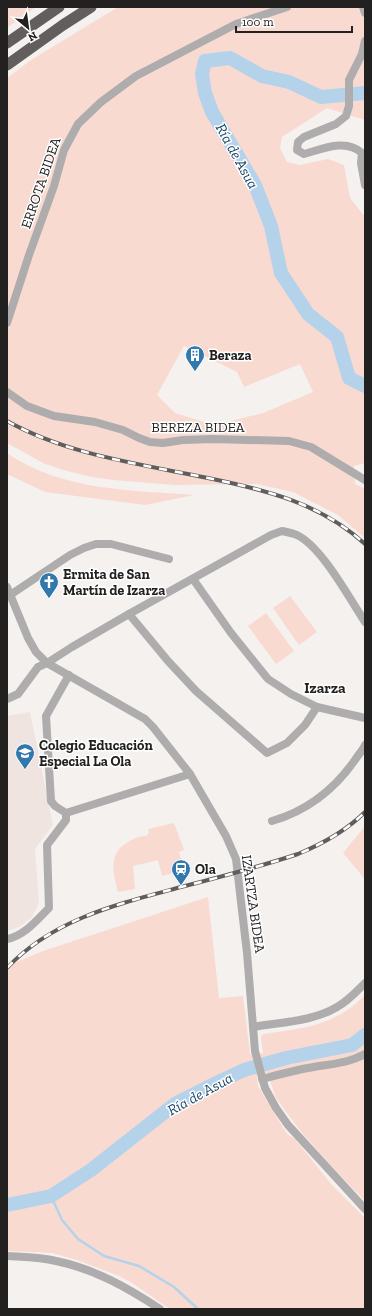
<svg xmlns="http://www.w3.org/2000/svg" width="372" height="1316" viewBox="0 0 372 1316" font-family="'Zilla Slab',serif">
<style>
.built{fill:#f0e4e0}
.green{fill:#f9dad0;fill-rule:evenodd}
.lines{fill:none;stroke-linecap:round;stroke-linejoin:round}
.stream{stroke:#b5d2eb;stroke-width:2.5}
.river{stroke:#b5d2eb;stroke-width:14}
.minor{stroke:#aeacac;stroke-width:8}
.highway{stroke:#625e5d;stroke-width:11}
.rail-casing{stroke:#605e5d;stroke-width:4}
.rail{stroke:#fff;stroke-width:2.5;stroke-dasharray:8;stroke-linecap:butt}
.labels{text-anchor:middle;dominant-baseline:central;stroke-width:3;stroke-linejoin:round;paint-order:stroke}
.street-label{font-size:14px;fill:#222120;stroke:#fff}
.poi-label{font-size:14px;font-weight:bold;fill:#222120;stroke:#fff;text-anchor:start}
.water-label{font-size:15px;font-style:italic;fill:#194769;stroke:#fff}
.neighbourhood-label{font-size:15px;font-weight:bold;fill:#222120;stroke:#fff}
</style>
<rect width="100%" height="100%" fill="#f5f1ef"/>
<path class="built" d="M30,712L53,825L35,849L39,903L32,917L19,927L7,931V716Z"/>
<g class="green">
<path d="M7,7H36L7,28Z"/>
<path d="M118,7H365V120L327,108L282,137L280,148L287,162L300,165L328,159L344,165L350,198L365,217V463L354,466L355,484L365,489V538L338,515L293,492L257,484L174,485L113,480L92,477L63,470L43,463L7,443V78L31,60ZM184,346L237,372L244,387L300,364L313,392L263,413L214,425L175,413L157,395Z"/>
<path d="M7,453C62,491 130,490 194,495L145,505L45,492L7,474Z"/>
<path d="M290,596L317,632L299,645L273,608Z"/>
<path d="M266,613L294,651L276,664L248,626Z"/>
<path d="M174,823L184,850L179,852L184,870L162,876L158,860L133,866L135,889L118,892C113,873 108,853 128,842C135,838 139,836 146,836L149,833L148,829Z"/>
<path d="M365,826V879L343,853Z"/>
<path d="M208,897L219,998L243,996L250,1054L263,1053L261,1038L263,1034C304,1028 335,1026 365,995V1201L335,1170L302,1133L284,1109L275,1096L268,1073L257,1076L258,1086L287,1134L295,1139L332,1185L365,1218V1309H170L132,1283L119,1276L77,1260L52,1253L7,1251V966L43,951Z"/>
</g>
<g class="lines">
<path class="stream" d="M51,1196L62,1220L78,1239L104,1256L139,1266L174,1287L198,1309"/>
<g class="river">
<path d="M365,93L321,97L289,82L262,76L230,58L205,61L202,74L205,93L212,112L255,185L271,226L281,273L308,314L337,337L349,378L365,386"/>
<path d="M7,1205L51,1196L91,1170L175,1104L210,1086L244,1070L286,1058L352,1045L365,1035"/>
</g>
<g class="minor">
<path d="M363,7L365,13"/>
<path d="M365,41L362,54L349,80V106L346,116L336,124L304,137L298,142L297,150L304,154C322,149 346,138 362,153L361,163L365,185"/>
<path d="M7,323L29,255L54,186L64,150L78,124L101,102L136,76L236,24L287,7"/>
<path d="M7,392L27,406L54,416L95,422L123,430L139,438L150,442L163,443L183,440L213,439L289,441L311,447L365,480"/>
<path d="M193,579L231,633L268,679L291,694L317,707L365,718"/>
<path d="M7,587L28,638L36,652L47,663L145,719L153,727L190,774L226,836L236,859L247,953L255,1051L265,1088L276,1108L288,1125L365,1209"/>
<path d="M10,595L70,555L84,548L96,544H111L169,559"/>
<path d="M129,614L168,661L196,691L267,753L287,743L305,725L317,707"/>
<path d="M69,675L46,716L51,801L55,806L66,813L190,774"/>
<path d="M7,699L18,694L38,667L47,663L72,647L129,614L271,535L282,531C287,532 292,533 297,535C322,547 349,598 365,622"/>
<path d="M272,821C307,811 334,790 355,760C358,755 363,750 365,745"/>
<path d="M7,939C24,936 37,920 49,908L47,845L66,820V813"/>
<path d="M253,1027C280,1022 312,1022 337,1007C348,1001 356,992 365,983"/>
<path d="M262,1079C277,1075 292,1071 308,1068C327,1064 347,1064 365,1054"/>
<path d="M7,1256C23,1257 40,1257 56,1261C95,1269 128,1288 160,1309"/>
</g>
<g class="highway">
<path d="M7,43L59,7"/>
<path d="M7,65L63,25L91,7"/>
</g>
<defs>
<g id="rail">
<path d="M7,421C68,455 140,464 208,478C266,490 320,503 365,544"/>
<path d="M7,968C53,919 118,904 181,887C220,877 259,867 298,854C322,844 346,831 365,812"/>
</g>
</defs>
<use href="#rail" class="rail-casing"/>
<use href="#rail" class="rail"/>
</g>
<defs>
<symbol id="building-pin" viewBox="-11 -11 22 30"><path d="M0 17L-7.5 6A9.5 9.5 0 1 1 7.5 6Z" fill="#3178ad" stroke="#fff"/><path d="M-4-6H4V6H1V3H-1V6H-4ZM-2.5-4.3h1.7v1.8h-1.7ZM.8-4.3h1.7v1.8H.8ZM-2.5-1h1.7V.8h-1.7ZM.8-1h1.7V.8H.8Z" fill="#fff"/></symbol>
<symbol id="church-pin" viewBox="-11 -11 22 30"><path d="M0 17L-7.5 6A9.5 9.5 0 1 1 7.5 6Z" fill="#3178ad" stroke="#fff"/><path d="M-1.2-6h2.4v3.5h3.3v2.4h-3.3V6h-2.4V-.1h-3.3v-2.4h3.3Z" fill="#fff"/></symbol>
<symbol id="school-pin" viewBox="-11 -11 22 30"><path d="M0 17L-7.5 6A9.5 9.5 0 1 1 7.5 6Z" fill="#3178ad" stroke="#fff"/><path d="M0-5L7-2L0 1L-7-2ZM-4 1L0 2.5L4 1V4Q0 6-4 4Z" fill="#fff"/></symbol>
<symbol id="station-pin" viewBox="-11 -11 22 30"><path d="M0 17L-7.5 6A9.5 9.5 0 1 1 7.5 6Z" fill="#3178ad" stroke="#fff"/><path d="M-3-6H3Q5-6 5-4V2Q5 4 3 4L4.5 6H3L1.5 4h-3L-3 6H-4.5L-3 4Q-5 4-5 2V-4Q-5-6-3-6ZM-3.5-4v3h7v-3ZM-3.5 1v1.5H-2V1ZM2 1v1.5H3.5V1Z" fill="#fff"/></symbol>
</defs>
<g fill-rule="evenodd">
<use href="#building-pin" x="184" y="344" width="22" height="30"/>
<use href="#church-pin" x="38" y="571" width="22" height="30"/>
<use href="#school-pin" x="14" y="742" width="22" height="30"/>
<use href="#station-pin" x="170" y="858" width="22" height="30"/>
</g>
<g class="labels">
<g class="street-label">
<text transform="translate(41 183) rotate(-71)">ERROTA BIDEA</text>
<text x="198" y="427">BEREZA BIDEA</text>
<text transform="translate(253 904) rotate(82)">IZARTZA BIDEA</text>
</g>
<g class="poi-label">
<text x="209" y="355">Beraza</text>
<text x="63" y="574">Ermita de San<tspan x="63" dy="16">Martín de Izarza</tspan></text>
<text x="39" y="745">Colegio Educación<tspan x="39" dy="16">Especial La Ola</tspan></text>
<text x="195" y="869">Ola</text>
</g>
<g class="water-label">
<text transform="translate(237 156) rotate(61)">Ría de Asua</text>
<text transform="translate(200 1094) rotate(-29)">Ría de Asua</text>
</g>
<g class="neighbourhood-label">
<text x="325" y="688">Izarza</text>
</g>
</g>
<rect width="372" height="1316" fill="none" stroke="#222120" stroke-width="16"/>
<g transform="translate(28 28) rotate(151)" stroke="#ffffff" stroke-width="3" paint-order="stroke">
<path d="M0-3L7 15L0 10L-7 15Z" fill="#222120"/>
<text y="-6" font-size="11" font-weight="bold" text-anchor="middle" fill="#222120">N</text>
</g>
<path d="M236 26v6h116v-6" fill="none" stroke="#222120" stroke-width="2"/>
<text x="242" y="26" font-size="12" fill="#222120" stroke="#ffffff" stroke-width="3" paint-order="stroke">100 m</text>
</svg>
